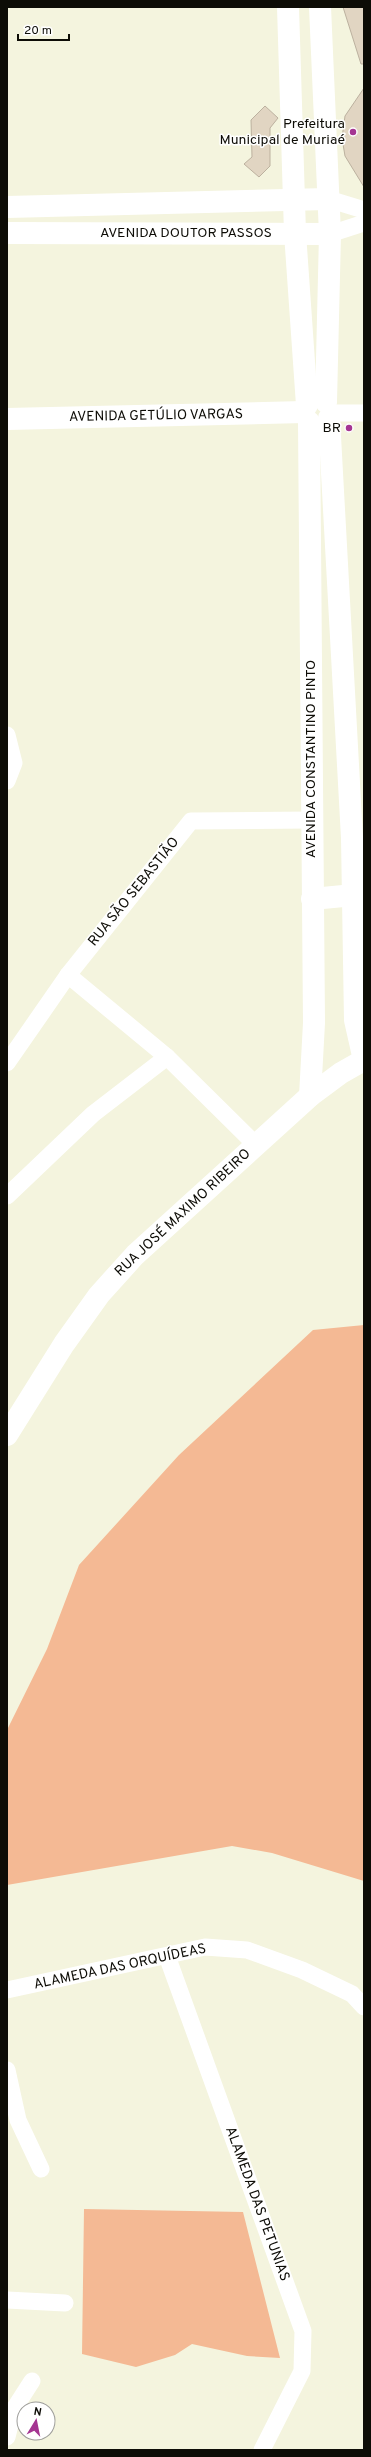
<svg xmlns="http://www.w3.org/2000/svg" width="371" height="2457" viewBox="0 0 371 2457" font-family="Overpass,sans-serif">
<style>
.green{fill:#f4b994}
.building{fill:#e1d5c2;stroke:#bcb19f}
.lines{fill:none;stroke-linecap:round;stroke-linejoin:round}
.street{stroke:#fff;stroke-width:17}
.secondary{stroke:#fff;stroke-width:22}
.poi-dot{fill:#a53592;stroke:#fff;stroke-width:1.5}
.labels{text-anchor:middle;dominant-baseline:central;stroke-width:3;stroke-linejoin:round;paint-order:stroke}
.poi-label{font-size:14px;fill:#0d0c06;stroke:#fff;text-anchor:end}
.street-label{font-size:14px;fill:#0d0c06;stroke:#fff}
</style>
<rect width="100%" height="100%" fill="#f4f4de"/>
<g class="green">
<path d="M364,1325V1881L272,1853L232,1846L7,1885V1730L47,1649L79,1565L179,1455L313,1330Z"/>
<path d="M84,2209L243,2212L280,2358L247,2356L192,2344L175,2355L136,2367L82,2354Z"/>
</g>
<g class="building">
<path d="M343,7H364V64H361Z"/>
<path d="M364,88V187L345,156L342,138L345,116Z"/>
<path d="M265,106L278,118L270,128V166L259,177L244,164L252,157L251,120Z"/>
</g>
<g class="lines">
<g class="street">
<path d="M328,199L364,210"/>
<path d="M330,234L364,223"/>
<path d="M330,413H364"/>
<path d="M7,735L14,763L7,781"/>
<path d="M68,975L167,1057L256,1145"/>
<path d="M7,1063L68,975L191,821L312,820"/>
<path d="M7,1196L93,1114L167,1057"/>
<path d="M167,1956L303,2331L302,2371L262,2450"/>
<path d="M7,1990L205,1947L247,1950L302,1970L352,1994L364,2007"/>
<path d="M7,2070L18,2120L41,2169"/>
<path d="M7,2300L65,2303"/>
<path d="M7,2437L14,2409L32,2381"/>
</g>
<g class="secondary">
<path d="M288,7L295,233L307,405"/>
<path d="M320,7L330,234L326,402"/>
<path d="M7,207L328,199"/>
<path d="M7,233L330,234"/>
<path d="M329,418L352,838L355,1020L364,1060"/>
<path d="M7,419L304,412"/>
<path d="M309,422L314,1023L310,1096"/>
<path d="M312,899L354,895"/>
<path d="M7,1435L64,1344L99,1295L135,1255L310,1096L341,1073L364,1060"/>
</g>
</g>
<g class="poi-dot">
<circle cx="353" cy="132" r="4"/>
<circle cx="349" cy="428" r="4"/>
</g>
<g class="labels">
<g class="poi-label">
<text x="345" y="124">Prefeitura<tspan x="345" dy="16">Municipal de Muriaé</tspan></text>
<text x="341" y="428">BR</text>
</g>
<g class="street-label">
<text x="186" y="233">AVENIDA DOUTOR PASSOS</text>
<text transform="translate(156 416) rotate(-1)">AVENIDA GETÚLIO VARGAS</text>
<text transform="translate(311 759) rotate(-90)">AVENIDA CONSTANTINO PINTO</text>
<text transform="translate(134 892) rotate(-51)">RUA SÃO SEBASTIÃO</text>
<text transform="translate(183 1213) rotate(-43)">RUA JOSÉ MAXIMO RIBEIRO</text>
<text transform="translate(120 1967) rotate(-12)">ALAMEDA DAS ORQUÍDEAS</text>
<text transform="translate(257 2204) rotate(70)">ALAMEDA DAS PETUNIAS</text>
</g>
</g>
<rect width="371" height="2457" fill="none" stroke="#0d0c06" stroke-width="16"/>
<g transform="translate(36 2421) rotate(10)"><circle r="19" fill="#ffffff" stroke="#9e9e9b"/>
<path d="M0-3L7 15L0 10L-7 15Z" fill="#a53592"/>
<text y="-6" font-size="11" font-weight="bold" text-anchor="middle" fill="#0d0c06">N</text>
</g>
<path d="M18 34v6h51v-6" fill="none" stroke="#0d0c06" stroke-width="2"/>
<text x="24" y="34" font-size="12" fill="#0d0c06" stroke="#ffffff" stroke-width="3" paint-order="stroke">20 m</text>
</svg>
